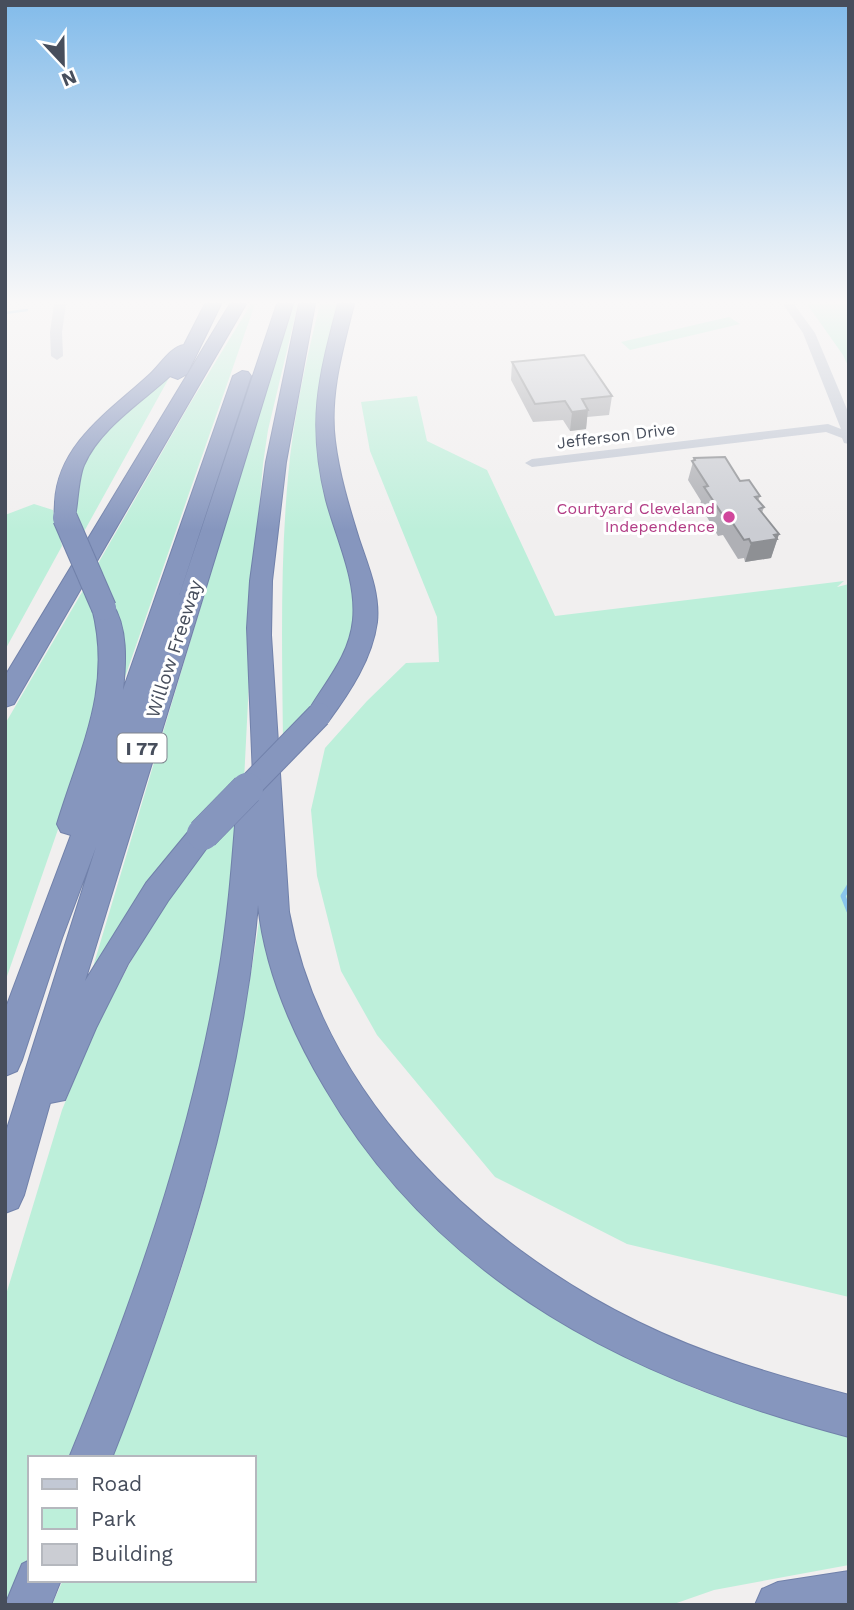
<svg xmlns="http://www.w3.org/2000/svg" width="854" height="1610" viewBox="0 0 854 1610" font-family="'Work Sans',sans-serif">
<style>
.green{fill:#bdefda}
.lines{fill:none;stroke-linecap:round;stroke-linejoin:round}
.stream-far1{stroke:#89c5ed;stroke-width:2.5}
.stream{stroke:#89c5ed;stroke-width:5}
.highway-casing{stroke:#7181aa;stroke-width:2}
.minor{fill:#c2c8d4;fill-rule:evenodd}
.highway{fill:#8696be;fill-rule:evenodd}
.highway-bridge-far1-casing{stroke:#7181aa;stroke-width:26;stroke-linecap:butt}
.highway-bridge-casing{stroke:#7181aa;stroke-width:33;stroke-linecap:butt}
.highway-bridge-far1{stroke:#8696be;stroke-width:24}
.highway-bridge{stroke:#8696be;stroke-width:32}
.wall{fill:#afb0b5}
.shaded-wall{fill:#8e9094}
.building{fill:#cbcdd3;stroke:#8e9094;stroke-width:2}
.hotel-dot{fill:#d1479c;stroke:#fff;stroke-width:2.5}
.labels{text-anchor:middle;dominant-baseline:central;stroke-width:6;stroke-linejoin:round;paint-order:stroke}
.far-street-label{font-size:16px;fill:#474e5c;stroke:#fff}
.far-hotel-label{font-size:16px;fill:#b23c85;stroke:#fff;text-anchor:end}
.shield{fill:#fff;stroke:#7e838d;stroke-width:2}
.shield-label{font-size:18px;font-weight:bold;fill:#474e5c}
.street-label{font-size:19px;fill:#474e5c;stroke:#fff}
</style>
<rect width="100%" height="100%" fill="#f1efef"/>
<g class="green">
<path d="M251,304H255L117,700L96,567L188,407Z"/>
<path d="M291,304H298L268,430L263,464L256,543L244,781L90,977Z"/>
<path d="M320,304H341L320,395L356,591L353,638L328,691L283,742C282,654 280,564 288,477C293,419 306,360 320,304Z"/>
<path d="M807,304H849V368L843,355Z"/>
<path d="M729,317L740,324L630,350L621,342Z"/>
<path d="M169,378L81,537L74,518L82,456L127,409Z"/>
<path d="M417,396L427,441L487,470L555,616L844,581L837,587L849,584V1297L627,1244L495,1177L377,1035L341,971L317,876L311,810L325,748L367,701L406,663L439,662L437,617L370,451L361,402Z"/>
<path d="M34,504L53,510L62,546L5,650V515Z"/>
<path d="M85,587L105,631L99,699L63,815L5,982V724Z"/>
<path d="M240,815L213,1048L159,1243L75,1458H30V1559L9,1605H5V1298L62,1110L95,1029L174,880Z"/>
<path d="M261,907L301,1044L574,1328L698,1390L849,1436V1565L714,1590L671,1605H52L63,1580H254V1458H112C152,1357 191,1252 216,1147C235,1067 250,987 261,907Z"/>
</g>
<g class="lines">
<path class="stream-far1" d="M5,313L27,310"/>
<path class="stream" d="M849,886L843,896L849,911"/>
<defs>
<g id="highway">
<path d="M205,304H221L187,374L178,379L170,376C142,402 100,428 84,465C77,481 78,514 73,523H57C53,516 55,510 55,502C58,444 110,411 148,376C159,367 170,347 184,345Z"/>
<path d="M230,304H246L14,704L5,707V676Z"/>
<path d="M277,304H293L85,981L146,883L193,826L203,823L213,826L217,834L168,901L128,964L96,1028L65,1100L50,1103L24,1195L18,1208L5,1213V1135L96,847L62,938L22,1060L17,1071L5,1076V1010L71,835L61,832L57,824C80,748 113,689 92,608L96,603L104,600L112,603C128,627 126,662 123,690L233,376L242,371L248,372L251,376L178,599Z"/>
<path d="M299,304H315L286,462L272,581L271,635L289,912C323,1096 477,1243 638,1322C705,1355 777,1376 849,1395V1437C634,1381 441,1286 325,1088C292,1033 265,970 258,905C241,1096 182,1280 112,1458H69C133,1302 189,1144 218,977C229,914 233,850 238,787L242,780L253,777L247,628L250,581L266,462Z"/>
<path d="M338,304H354C343,349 329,394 335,441C339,474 349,507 359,539C368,566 380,593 377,622C372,659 350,692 328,722L319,724L310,722L306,715C324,683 349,658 353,620C357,580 336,538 326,500C307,423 318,379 338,304Z"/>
<path d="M30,1560V1580H61L51,1605H5L22,1564Z"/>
<path d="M849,1571V1605H755L762,1589L778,1582Z"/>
</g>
</defs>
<use href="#highway" class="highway-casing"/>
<g class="minor">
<path d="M54,304H66L62,332L63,356L57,360L51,356L50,332Z"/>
<path d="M783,304H794L815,333L849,414V444L844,443L842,438L826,432L532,467L525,463L532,459L828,424L841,429L803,333Z"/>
</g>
<use href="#highway" class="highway"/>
<defs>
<g id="highway-bridge-far1">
<path d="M65,518L104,608"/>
<path d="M246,790L319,715"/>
</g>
<path id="highway-bridge" d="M203,834L247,789"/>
</defs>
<use href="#highway-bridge-far1" class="highway-bridge-far1-casing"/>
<use href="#highway-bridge" class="highway-bridge-casing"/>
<use href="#highway-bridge-far1" class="highway-bridge-far1"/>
<use href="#highway-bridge" class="highway-bridge"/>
</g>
<g class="wall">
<path d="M512,362L612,396L609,415L587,417L586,429L570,431L563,420L533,422L511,380Z"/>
<path d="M694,458L740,481L760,496L758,501L764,507L762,513L779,534L771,558L745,562L744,558L738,559L723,535L718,536L700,505L701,501L688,480Z"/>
</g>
<g class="shaded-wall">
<path d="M588,410L586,429L570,431L572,412Z"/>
<path d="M779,534L771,558L745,562L751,543Z"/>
</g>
<g class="building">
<path d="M584,355L612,396L582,399L588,410L572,412L565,401L535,404L512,362Z"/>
<path d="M725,457L740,481L749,480L760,496L755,497L764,507L759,509L779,534L774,535L777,539L751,543L749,539L744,540L728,516L724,517L704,487L708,486L692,461L695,460L694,458Z"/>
</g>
<linearGradient id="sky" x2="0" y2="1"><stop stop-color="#82bbea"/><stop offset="0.57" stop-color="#f9f8f8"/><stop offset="1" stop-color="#f9f8f8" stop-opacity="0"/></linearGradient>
<rect width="854" height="530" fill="url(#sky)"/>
<circle class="hotel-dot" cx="729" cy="517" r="7"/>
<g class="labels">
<g class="far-street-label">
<text transform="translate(616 436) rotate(-7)">Jefferson Drive</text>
</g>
<g class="far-hotel-label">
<text x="715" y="508">Courtyard Cleveland<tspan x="715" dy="18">Independence</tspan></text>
</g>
<rect class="shield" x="117.5" y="733.5" width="49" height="29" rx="5"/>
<g class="shield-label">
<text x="142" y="748">I 77</text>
</g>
<g class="street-label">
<text transform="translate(174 649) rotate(-72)">Willow Freeway</text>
</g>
</g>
<rect width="854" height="1610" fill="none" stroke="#474e5c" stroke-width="14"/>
<rect x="28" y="1456" width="228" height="126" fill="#ffffff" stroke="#b5b8be" stroke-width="2"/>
<rect x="42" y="1479" width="35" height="10" fill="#c2c8d4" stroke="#b5b8be" stroke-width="2"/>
<text x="91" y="1491" font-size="21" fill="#474e5c">Road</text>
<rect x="42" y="1508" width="35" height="21" fill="#bdefda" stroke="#b5b8be" stroke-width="2"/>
<text x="91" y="1526" font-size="21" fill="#474e5c">Park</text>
<rect x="42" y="1544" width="35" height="21" fill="#cbcdd3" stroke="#b5b8be" stroke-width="2"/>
<text x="91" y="1561" font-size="21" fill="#474e5c">Building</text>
<g transform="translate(63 63) rotate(158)" stroke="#ffffff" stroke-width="5" paint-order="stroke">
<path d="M0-5L12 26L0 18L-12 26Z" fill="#474e5c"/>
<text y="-10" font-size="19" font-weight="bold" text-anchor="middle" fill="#474e5c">N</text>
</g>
</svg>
